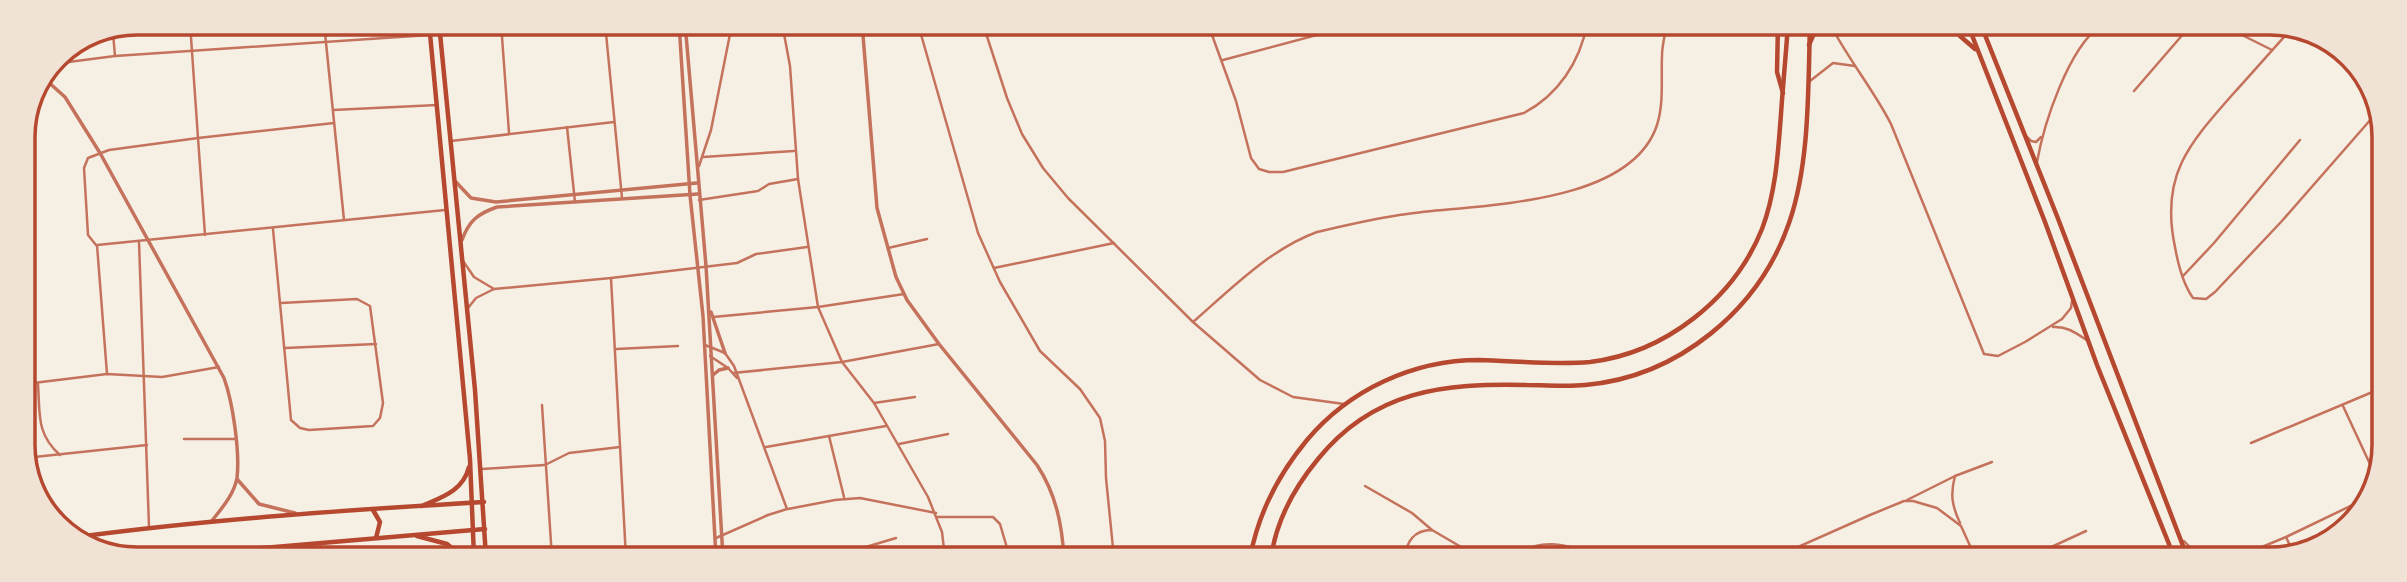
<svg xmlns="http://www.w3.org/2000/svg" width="2407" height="582" viewBox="0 0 2407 582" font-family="'IBM Plex Serif',serif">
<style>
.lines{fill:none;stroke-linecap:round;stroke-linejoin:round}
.minor{stroke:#c5725c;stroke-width:2.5}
.tertiary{stroke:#c5725c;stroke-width:3.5}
.secondary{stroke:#b5482f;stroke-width:4.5}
.primary{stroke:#b5482f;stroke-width:4.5}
.trunk{stroke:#b5482f;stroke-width:4.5}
.rim{fill:none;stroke:#b5482f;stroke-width:3.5}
</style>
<rect width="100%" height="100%" fill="#f6efe4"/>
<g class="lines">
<g class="minor">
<path d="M190,23L198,138L334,123"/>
<path d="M324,23L344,220"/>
<path d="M501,23L509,133"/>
<path d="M605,23L622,198"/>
<path d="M782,23L790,66L798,179L818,307L842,362L874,403L928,497L942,532L945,558"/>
<path d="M918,24L978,233L1000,282L1040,351L1080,389L1100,418L1105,441L1106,478L1114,558"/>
<path d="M983,24L1007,98L1022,134L1043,168L1068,198L1193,322L1260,380L1293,397L1344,404"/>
<path d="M1208,24L1236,101L1251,158L1259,169L1269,172H1283L1524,113C1558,95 1580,62 1587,24"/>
<path d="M1830,24C1848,59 1873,89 1891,124L1984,354L1998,356L2025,342L2062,319L2071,308L2072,301"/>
<path d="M2086,25L2090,33"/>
<path d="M2201,25L2240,34L2272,50"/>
<path d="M2294,26C2273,49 2253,72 2233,94C2188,145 2160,176 2175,247C2178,264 2183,284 2193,298L2206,299L2215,292L2281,222L2379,110"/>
<path d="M113,33L115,56"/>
<path d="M70,50L71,61"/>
<path d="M2335,50L2355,64"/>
<path d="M1223,60L1358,24"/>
<path d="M53,64L115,56L429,35"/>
<path d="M1810,81L1833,63L1855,66"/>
<path d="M2134,91L2191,25"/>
<path d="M333,110L437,105"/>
<path d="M567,127L575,202"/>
<path d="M2027,137L2031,141L2036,142L2041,137"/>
<path d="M451,141L614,122"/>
<path d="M703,157L794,151"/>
<path d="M2037,162C2044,123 2068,49 2101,25"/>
<path d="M699,166L711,130L731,29"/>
<path d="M699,200L758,191L769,184L798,179"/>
<path d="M273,229L291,420L300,428L309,430L373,426L380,418L383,403L370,306L357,299L281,303"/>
<path d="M139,242L149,527"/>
<path d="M96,245L88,235L84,168L88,158L109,150L198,138L205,235"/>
<path d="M888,248L927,239"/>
<path d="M463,261L474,277L494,289"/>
<path d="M994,268L1114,243"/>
<path d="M2183,276L2214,243L2300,140"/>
<path d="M611,278L626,558"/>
<path d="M468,308L476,298L494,289L611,278L737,263L756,254L807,247"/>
<path d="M24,315L33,384"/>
<path d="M713,317L818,307L904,294"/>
<path d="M1193,322C1231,289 1270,249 1317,232C1347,225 1376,218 1407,214C1476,204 1630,207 1657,125C1664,103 1661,79 1662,56C1662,45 1665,35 1667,24"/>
<path d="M2053,327C2067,326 2076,333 2088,341"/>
<path d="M705,345L725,353L734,366L787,509L768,515L716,538"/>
<path d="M285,348L376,344"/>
<path d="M616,349L678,346"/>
<path d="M710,356L728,368L737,378"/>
<path d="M733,373L842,362L939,344"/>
<path d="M107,374L97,245L445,210"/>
<path d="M25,384L107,374L162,377L219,367"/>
<path d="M38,384C40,413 36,434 60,455"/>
<path d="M874,403L915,397"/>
<path d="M542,405L552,558"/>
<path d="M2343,406L2376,477"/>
<path d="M829,436L844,497"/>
<path d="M184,439H235"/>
<path d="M2251,443L2382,388"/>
<path d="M899,444L948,434"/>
<path d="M766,447L886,426"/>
<path d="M25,458L147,445"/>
<path d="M482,469L545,465L569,453L620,447"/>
<path d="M1955,476C1950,494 1952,506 1960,523"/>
<path d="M1365,486L1412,513L1432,530"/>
<path d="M1907,500L1955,476L1992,462"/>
<path d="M788,509L835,500L860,498L936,513"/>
<path d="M937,517H993L1000,524L1010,558"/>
<path d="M2286,537L2293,552"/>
<path d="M2184,541L2201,559"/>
<path d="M320,557V544"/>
<path d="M829,558L896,538"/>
<path d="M1404,558C1407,542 1413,530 1432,530L1480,558"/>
<path d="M1517,558C1540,531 1581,551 1609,558"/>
<path d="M1771,559L1870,515L1904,501H1913L1937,508L1961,526L1976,559"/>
<path d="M2025,559L2086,531"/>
<path d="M2233,559L2286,537L2363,500"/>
</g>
<g class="tertiary">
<path d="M679,23L690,195L703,316L716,558"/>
<path d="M685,23L706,266L723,558"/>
<path d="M862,23L877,208L896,277L907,300L939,344L1037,465C1056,494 1062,524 1064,558"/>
<path d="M46,80L65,97L100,153L224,378C233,403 240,452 237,478C234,495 221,509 211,522"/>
<path d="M455,181L471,198L496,202L697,183"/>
<path d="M462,240C469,221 477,214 497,207L698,194"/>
<path d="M711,312L725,353"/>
<path d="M713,375L719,370L728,368"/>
<path d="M237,479L259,504L295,513"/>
</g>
<g class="secondary">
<path d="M373,510L380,522L376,538"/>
<path d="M77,537C212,519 348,510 484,502"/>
<path d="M156,557L485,529"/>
</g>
<g class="primary">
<path d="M429,23L470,459L474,557"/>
<path d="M439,23L475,390L486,557"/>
<path d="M422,506C442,497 463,491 469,467"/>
<path d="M417,536L447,544L463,557"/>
<path d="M1250,558C1258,514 1278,475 1307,440C1349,390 1413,360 1479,360C1516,361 1553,365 1590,362C1665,353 1734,299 1762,229C1776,192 1778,153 1781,114C1783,84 1786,54 1788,24"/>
<path d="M1271,558C1276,521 1294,488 1318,459C1374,390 1444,383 1527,385C1547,385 1566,387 1585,385C1678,377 1759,310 1789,223C1810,163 1808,88 1810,24"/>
</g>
<g class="trunk">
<path d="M1778,24L1777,72L1783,93"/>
<path d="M1952,25L1960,36L1975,49"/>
<path d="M1968,25L2045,222L2097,365L2175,559"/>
<path d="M1981,25L2057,216L2188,559"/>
<path d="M1809,45L1818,24"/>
</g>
</g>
<path d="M0 0H2407V582H0ZM137 35H2270A102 102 0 0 1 2372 137V445A102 102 0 0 1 2270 547H137A102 102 0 0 1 35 445V137A102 102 0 0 1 137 35Z" fill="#f1e2d6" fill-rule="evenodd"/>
<path class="rim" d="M137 35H2270A102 102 0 0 1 2372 137V445A102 102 0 0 1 2270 547H137A102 102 0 0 1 35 445V137A102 102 0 0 1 137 35Z"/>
</svg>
